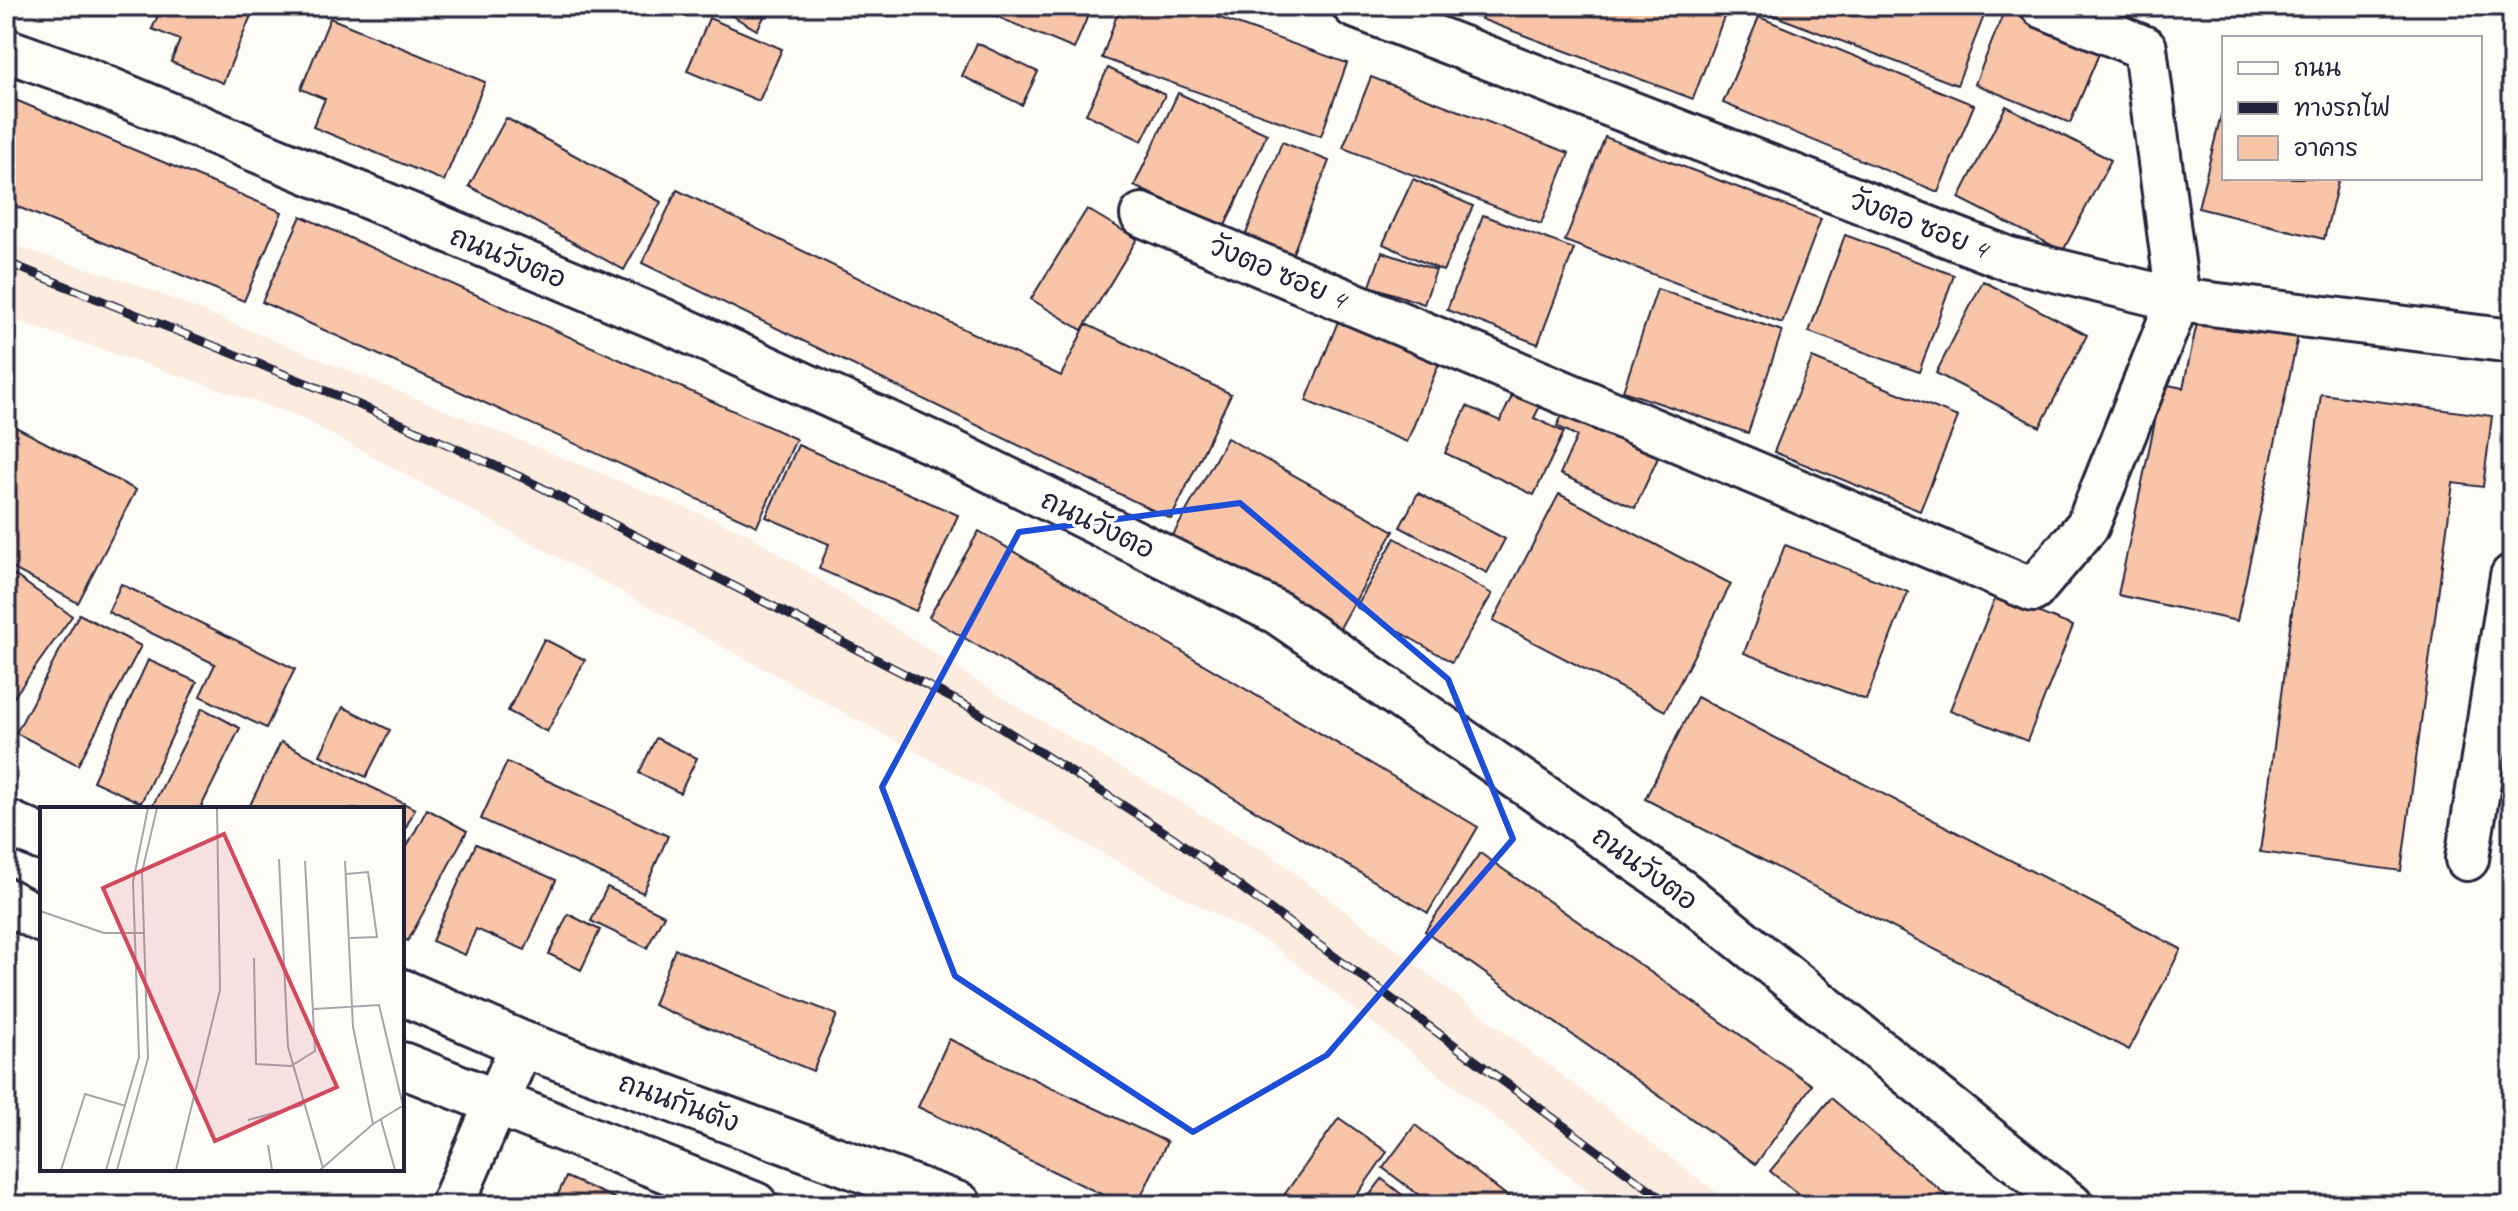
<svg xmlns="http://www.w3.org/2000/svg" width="2518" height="1211" viewBox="0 0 2518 1211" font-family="Caveat,'Playpen Sans Thai',sans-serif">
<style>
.built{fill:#fcece0}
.building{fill:#f8c5a9;stroke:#22223b;stroke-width:2}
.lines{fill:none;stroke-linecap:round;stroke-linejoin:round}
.minor-casing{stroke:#22223b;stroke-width:48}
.major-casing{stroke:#22223b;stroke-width:50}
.minor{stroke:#fdfcf7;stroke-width:42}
.major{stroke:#fdfcf7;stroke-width:44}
.rail-casing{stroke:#22223b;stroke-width:9}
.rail{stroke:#fdfcf7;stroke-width:6;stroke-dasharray:18;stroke-linecap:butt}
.marked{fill:none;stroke:#1d4ed8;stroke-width:6;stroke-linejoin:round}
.labels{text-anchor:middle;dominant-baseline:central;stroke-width:7;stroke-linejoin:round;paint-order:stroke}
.street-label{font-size:28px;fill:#22223b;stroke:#fdfcf7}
.inset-road{fill:none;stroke:#a5a5ac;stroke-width:2}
.view{fill:#d1495b;fill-opacity:0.15;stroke:#d1495b;stroke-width:4}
.inset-edge{fill:none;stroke:#22223b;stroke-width:4}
</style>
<rect width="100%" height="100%" fill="#fdfcf7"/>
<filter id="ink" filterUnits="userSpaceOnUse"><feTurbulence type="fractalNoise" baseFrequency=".0125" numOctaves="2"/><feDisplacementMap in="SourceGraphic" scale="16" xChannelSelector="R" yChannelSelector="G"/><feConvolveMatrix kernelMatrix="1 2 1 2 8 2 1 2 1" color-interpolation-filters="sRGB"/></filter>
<g filter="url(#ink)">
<path class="built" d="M6,243L133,283L747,533L1016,706L1271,855L1733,1205H1607L1272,945L298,416L6,317Z"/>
<g class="building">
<path d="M162,6H255L223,83L171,62L180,40L152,29Z"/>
<path d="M715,6H770L757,30Z"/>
<path d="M996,6H1092L1074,49L993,15Z"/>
<path d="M1120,6H1186L1347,63L1321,136L1102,58Z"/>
<path d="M1486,6H1703L1725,14L1693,99L1481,19Z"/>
<path d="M1749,6H1983L1987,8L1957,85Z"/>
<path d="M2219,6H2272L2271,12Z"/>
<path d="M2005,9L2101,49L2070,123L1975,84Z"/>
<path d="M1759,17L1974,105L1938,192L1723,103Z"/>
<path d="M330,18L485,82L444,181L313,127L325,99L301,89Z"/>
<path d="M709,18L782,49L759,101L687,71Z"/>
<path d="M977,43L1038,72L1022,105L962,76Z"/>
<path d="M1108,68L1165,95L1142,141L1086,114Z"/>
<path d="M1371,77L1569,153L1541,224L1343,148Z"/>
<path d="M1178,93L1267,134L1224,228L1134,186Z"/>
<path d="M6,96L282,212L244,301L6,202Z"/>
<path d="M2224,103V178H2339L2324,239L2198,208Z"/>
<path d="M2006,106L2111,160L2063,251L1959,198Z"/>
<path d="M506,118L661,202L624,270L469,186Z"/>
<path d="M1605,137L1821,219L1782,323L1565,241Z"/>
<path d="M1282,142L1329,161L1291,258L1244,239Z"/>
<path d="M1413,179L1473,206L1443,271L1383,244Z"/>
<path d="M677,190L1061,376L1086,324L1231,394L1171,519L642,263Z"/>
<path d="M1087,209L1137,239L1082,330L1031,299Z"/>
<path d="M1483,215L1574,249L1538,344L1447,310Z"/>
<path d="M301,216L796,439L757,526L262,302Z"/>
<path d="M1845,235L1954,275L1919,372L1809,332Z"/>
<path d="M1382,252L1436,270L1424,304L1370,286Z"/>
<path d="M1983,281L2087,335L2040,427L1936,373Z"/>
<path d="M1657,289L1782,331L1748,433L1623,391Z"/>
<path d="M1341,314L1442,356L1407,442L1306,401Z"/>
<path d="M2199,314L2298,336L2237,621L2118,595L2163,384L2183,388Z"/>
<path d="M1812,358L1958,417L1920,511L1774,452Z"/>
<path d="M1516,388L1543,400L1534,418L1564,432L1534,495L1445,453L1467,406L1500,421Z"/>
<path d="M2321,394L2492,416L2483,487L2453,483L2401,871L2260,852Z"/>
<path d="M1567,405L1662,449L1635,508L1560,474L1577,436L1557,426Z"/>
<path d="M6,422L136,490L78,603L6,565Z"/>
<path d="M1227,438L1394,531L1339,630L1172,537Z"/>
<path d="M798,445L958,515L916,611L819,569L829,544L766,517Z"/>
<path d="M1418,493L1505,539L1487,573L1400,527Z"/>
<path d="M1559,494L1731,584L1665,711L1493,621Z"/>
<path d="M979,531L1478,827L1428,913L929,617Z"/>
<path d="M1395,538L1492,594L1452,662L1356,607Z"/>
<path d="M1785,545L1908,592L1866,700L1744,653Z"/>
<path d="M6,569L72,616L6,708Z"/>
<path d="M121,584L295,669L266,728L200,696L215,664L108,612Z"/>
<path d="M1996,596L2073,626L2027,741L1950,710Z"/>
<path d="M79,614L141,646L78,765L16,733Z"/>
<path d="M544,639L585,660L547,732L508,711Z"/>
<path d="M148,660L197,682L141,803L93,781Z"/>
<path d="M1697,697L2181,949L2129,1050L1645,799Z"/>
<path d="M343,707L390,730L366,777L320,755Z"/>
<path d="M202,708L240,728L200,809H151Z"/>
<path d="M656,738L697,758L680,793L639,773Z"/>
<path d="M281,742L415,809L402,835V809H248Z"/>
<path d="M507,762L668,836L643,893L481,819Z"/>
<path d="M427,809L467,831L408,941L402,938V856Z"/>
<path d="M476,844L556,880L525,950L476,929L465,955L432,941Z"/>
<path d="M1480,853L1812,1085L1756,1164L1425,931Z"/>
<path d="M2512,864V920L2501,918Z"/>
<path d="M607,887L664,915L647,948L591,921Z"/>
<path d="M568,914L600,930L581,970L549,954Z"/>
<path d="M675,949L837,1015L813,1071L653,1005Z"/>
<path d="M949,1039L1167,1142L1137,1205H1124L918,1107Z"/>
<path d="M1831,1098L1958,1205H1811L1770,1171Z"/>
<path d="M1339,1118L1387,1152L1350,1205H1277Z"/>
<path d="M1415,1125L1519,1205H1432L1383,1168Z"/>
<path d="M566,1177L630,1205H553Z"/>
<path d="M1382,1179L1415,1205H1362Z"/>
</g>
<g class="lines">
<defs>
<g id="minor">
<path d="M1354,6L2009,259L2178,300L2512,341"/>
<path d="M6,50L73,74L665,321L953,452L1278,613L1681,891L2071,1205"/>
<path d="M1142,215L2033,590L2088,525L2178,300L2145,48L2042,6"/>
<path d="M2467,859L2512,576"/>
<path d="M452,1205L522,1044"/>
</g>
<g id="major">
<path d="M6,822L42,838"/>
<path d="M6,901L42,920"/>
<path d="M402,992L522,1044L959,1205"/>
<path d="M402,1065L755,1205"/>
</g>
</defs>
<use href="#minor" class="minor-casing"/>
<use href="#major" class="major-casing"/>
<use href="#minor" class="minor"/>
<use href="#major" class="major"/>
<defs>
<path id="rail" d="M6,262L348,400L525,479L971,708L1174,838L1671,1205"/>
</defs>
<use href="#rail" class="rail-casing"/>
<use href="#rail" class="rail"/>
</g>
</g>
<path class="marked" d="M1240,503L1448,679L1513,839L1327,1055L1193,1132L955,976L882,787L1019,532Z"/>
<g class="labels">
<g class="street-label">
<text transform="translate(1919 224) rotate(21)">วังตอ ซอย 4</text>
<text transform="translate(508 257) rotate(22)">ถนนวังตอ</text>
<text transform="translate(1278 272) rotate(23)">วังตอ ซอย 4</text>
<text transform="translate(1098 524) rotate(26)">ถนนวังตอ</text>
<text transform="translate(1645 868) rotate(36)">ถนนวังตอ</text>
<text transform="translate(679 1102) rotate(20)">ถนนกันตัง</text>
</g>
</g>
<g transform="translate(40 807)">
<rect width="364" height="364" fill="#fdfcf7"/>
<path class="inset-road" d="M239,52L248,240L283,361M305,54L313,220L333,317M306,67L328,65L337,130L310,131M0,104L64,126H103M214,151L216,257L251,259L275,244L265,54M274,202L339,198L364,303M208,313L263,298M341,313L355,363M228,338L232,363M21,363L45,287L86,299M66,363L99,250L93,75L108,1M77,363L108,251L102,65L117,1M136,363L180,183L177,1M280,363L333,317L364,298"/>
<path class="view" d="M184,27L297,280L175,334L63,81Z"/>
<rect width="364" height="364" class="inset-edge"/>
</g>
<rect width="2518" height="1211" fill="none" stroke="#fdfcf7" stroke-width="32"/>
<rect x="16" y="16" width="2486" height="1179" fill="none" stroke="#22223b" stroke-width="3" filter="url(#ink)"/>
<rect x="2222" y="36" width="260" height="144" fill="#fdfcf7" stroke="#a5a5ac" stroke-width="2"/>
<rect x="2238" y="62" width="40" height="12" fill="#fdfcf7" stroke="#a5a5ac" stroke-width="2"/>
<text x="2294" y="76" font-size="24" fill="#22223b">ถนน</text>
<rect x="2238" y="102" width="40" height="12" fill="#22223b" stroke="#a5a5ac" stroke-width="2"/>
<text x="2294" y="116" font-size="24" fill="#22223b">ทางรถไฟ</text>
<rect x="2238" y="136" width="40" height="24" fill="#f8c5a9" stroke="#a5a5ac" stroke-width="2"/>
<text x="2294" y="156" font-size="24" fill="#22223b">อาคาร</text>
</svg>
